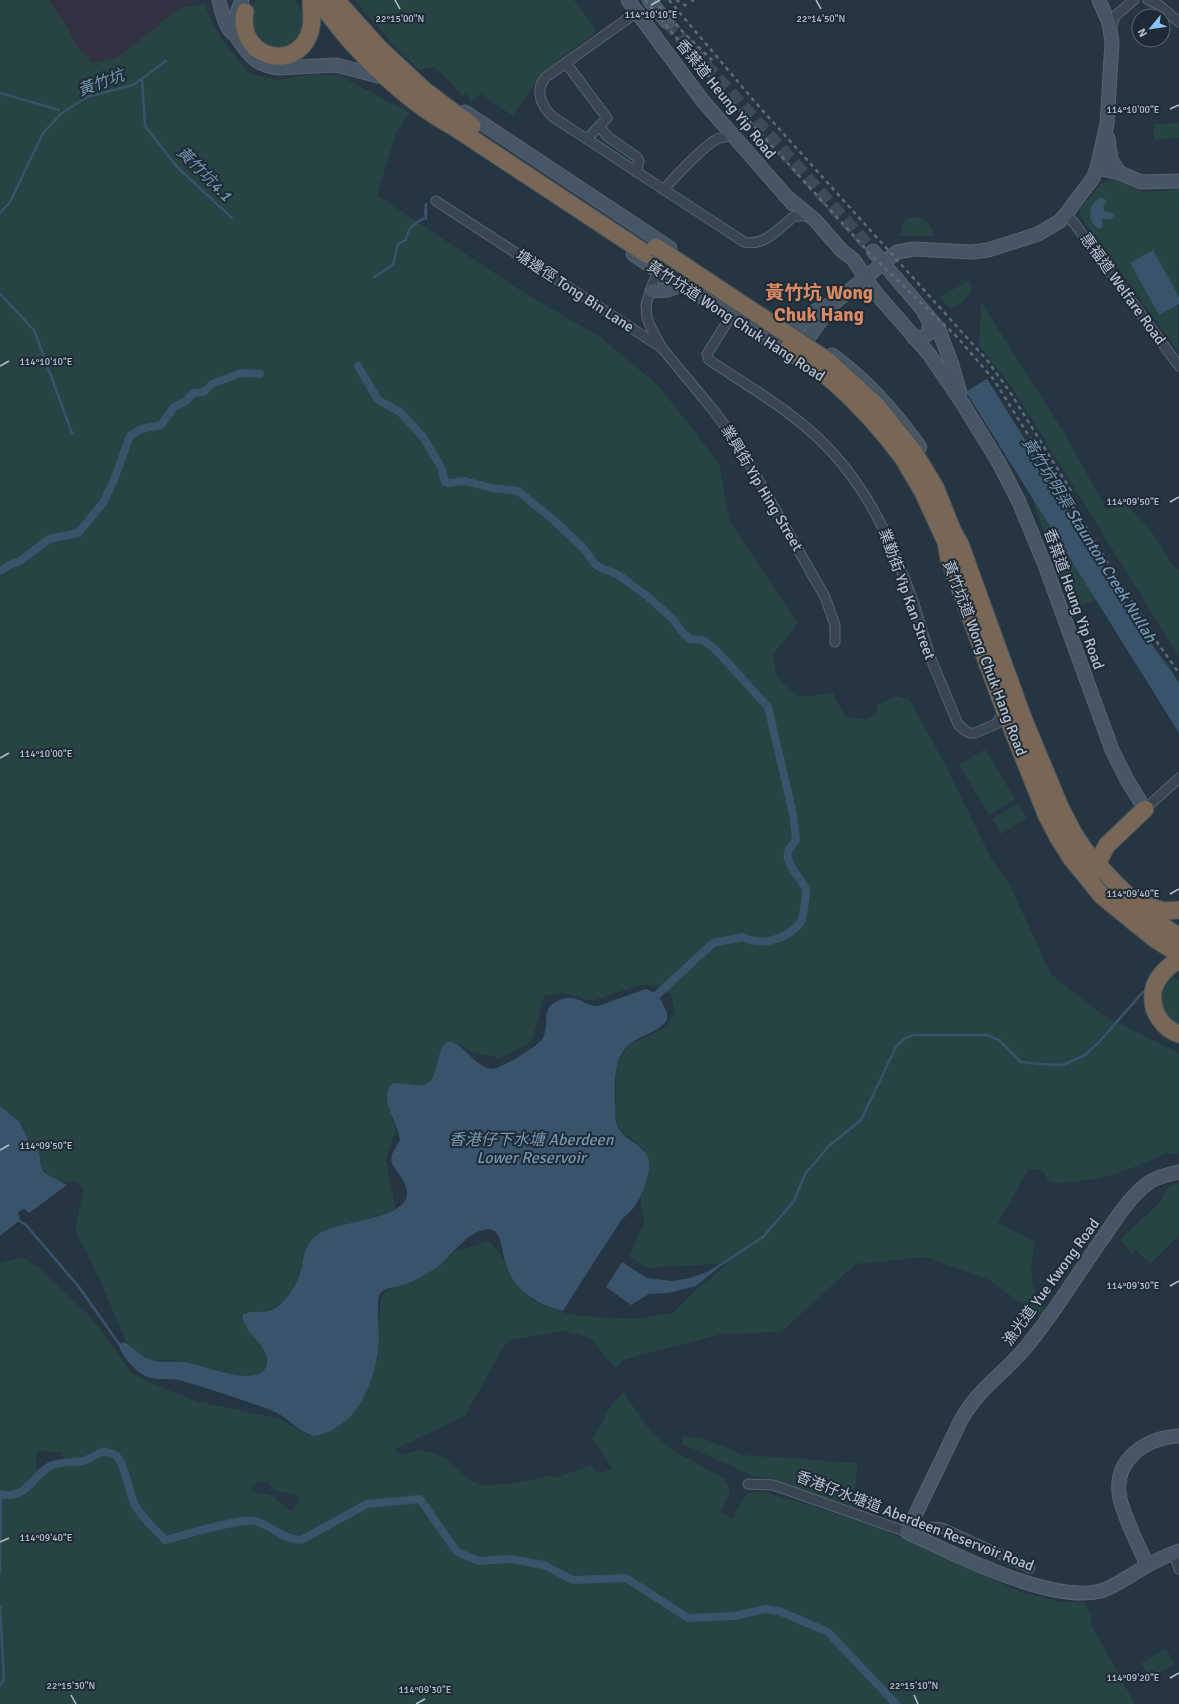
<svg xmlns="http://www.w3.org/2000/svg" width="1179" height="1704" viewBox="0 0 1179 1704" font-family="Signika,'Noto Sans TC',sans-serif">
<style>
.medical{fill:#323242}
.green{fill:#274343;fill-rule:evenodd}
.water{fill:#38536a}
.pier{fill:#253542}
.lines{fill:none;stroke-linecap:round;stroke-linejoin:round}
.stream{stroke:#38536a;stroke-width:2.5}
.canal{stroke:#38536a;stroke-width:8}
.secondary-tunnel{stroke:#3b4a57;stroke-width:13;stroke-dasharray:13 6;stroke-linecap:butt}
.street-casing{stroke:#57646f;stroke-width:11}
.secondary-casing{stroke:#57646f;stroke-width:15}
.highway-casing{stroke:#44515c;stroke-width:19}
.street{stroke:#394652;stroke-width:9}
.secondary{stroke:#475665;stroke-width:13}
.highway{stroke:#786756;stroke-width:17}
.rail{stroke:#5b6b79;stroke-width:2.5;stroke-dasharray:4 4;stroke-linecap:butt}
.highway-bridge-casing{stroke:#44515c;stroke-width:19;stroke-linecap:butt}
.highway-bridge{stroke:#786756;stroke-width:17}
.ticks{fill:none;stroke:#b6c1cc;stroke-width:1.5}
.labels{text-anchor:middle;dominant-baseline:central;stroke-width:4;stroke-linejoin:round;paint-order:stroke}
.street-label{font-size:15px;fill:#b6c1cc;stroke:#1e2b37}
.water-label{font-size:16px;font-style:italic;fill:#7596b0;stroke:#1e2b37}
.district-label{font-size:19px;font-weight:bold;fill:#da8963;stroke:#1e2b37}
.ticks-label{font-size:10px;text-anchor:middle;fill:#b6c1cc;stroke:#1e2b37;stroke-width:4;stroke-linejoin:round;paint-order:stroke}
</style>
<rect width="100%" height="100%" fill="#253542"/>
<path class="medical" d="M31,0H194L191,4L197,24L76,100Z"/>
<g class="green">
<path d="M0,0H49L69,30L76,45L92,63L117,58L180,8L204,3L219,36L249,73L277,80L317,74L341,76L410,113L396,133L377,195L526,294L599,336L659,386L719,463L730,521L798,623L773,654L776,676L797,696H813L833,692L835,698L845,716L864,719L876,714L877,705L896,696L909,699L944,762L991,858L1009,883L1051,974L1108,1019L1119,1023L1179,1053V1155L1168,1153L1125,1171L1097,1179L1058,1183L1048,1180L1041,1169L1028,1170L998,1223L1035,1242C1030,1271 1028,1284 1045,1310L1041,1318L989,1280L926,1257L856,1264L781,1332L722,1334L623,1360L615,1368L590,1338L564,1331L507,1341L465,1416L395,1449L398,1455L419,1450L436,1453L446,1459L469,1479L478,1484L486,1485L512,1484L548,1476L558,1477L591,1465L598,1473L612,1469L592,1437L600,1427L608,1410L623,1392L650,1430L671,1449L726,1480L730,1493L721,1512L733,1519L739,1505L748,1493L763,1492L799,1502L880,1528L1021,1592L1060,1602H1084L1091,1615V1624L1135,1704H0V1263L22,1257L38,1267L91,1317L132,1373L160,1387L200,1402L281,1419L309,1435C318,1433 329,1432 336,1428C361,1415 377,1366 379,1339C380,1325 378,1310 382,1296L389,1290L417,1280L437,1267L454,1252L489,1241L505,1261L508,1271L523,1292L534,1301L542,1305L572,1315L634,1319L673,1313L691,1294L729,1263L648,1268L629,1257L644,1223L640,1196L647,1178L643,1148L620,1130L616,1122V1068L618,1061L630,1044L666,1027L675,1013L671,995L654,985H640L592,1001L564,993L544,996L533,1038L527,1045L499,1058L473,1052L455,1043L441,1050L436,1072L428,1083L422,1085H412L388,1089L389,1110L396,1128L386,1160L396,1209C385,1213 373,1218 362,1221C346,1226 326,1227 313,1238C304,1247 303,1260 300,1271C295,1294 280,1309 257,1313L262,1345L266,1352L267,1360L265,1370L258,1375L252,1376L237,1375L184,1361L151,1360L139,1354L127,1343L93,1265L75,1230L83,1192L81,1185L75,1181L60,1182L46,1174L41,1167L39,1151L29,1141L21,1122L0,1106ZM37,1451L62,1452L64,1464L52,1467L42,1475L36,1468ZM258,1482L269,1483L274,1491L297,1495L299,1499L293,1510H289L273,1496L252,1491V1487Z"/>
<path d="M256,0H294C312,16 300,52 273,48C268,48 261,43 256,41C250,23 243,16 256,0Z"/>
<path d="M354,0H574L597,31L542,73L513,116L481,94L471,102L466,94L462,96L452,84L434,67L419,70L398,50Z"/>
<path d="M1179,123V138L1154,140L1153,124Z"/>
<path d="M1108,180C1120,178 1129,188 1140,191C1153,193 1167,190 1179,189L1178,351L1079,215L1080,210L1100,184Z"/>
<path d="M912,217C926,218 930,223 935,236H899C906,226 897,222 912,217Z"/>
<path d="M970,280L972,290L963,302L951,309L939,297Z"/>
<path d="M981,302L1065,434L1107,510L1122,502C1140,516 1154,533 1165,553C1169,559 1171,567 1179,569V657L1013,389L979,345Z"/>
<path d="M1032,498L1096,600L1071,609Z"/>
<path d="M985,749L1015,799L989,815L959,765Z"/>
<path d="M1018,803L1027,818L1001,834L992,819Z"/>
<path d="M1159,966L1179,980V1036L1166,1034L1144,1013L1146,987Z"/>
<path d="M1176,1183L1179,1184V1236L1150,1264L1136,1250L1132,1254L1120,1240L1162,1200C1163,1192 1168,1186 1176,1183Z"/>
<path d="M683,1436L703,1438L743,1455L858,1463L853,1506L750,1475L682,1444Z"/>
<path d="M1166,1649L1175,1664L1150,1678L1141,1663Z"/>
</g>
<g class="water">
<path d="M1102,197L1107,201L1103,207L1104,211L1113,213L1114,216L1111,219H1102V222L1103,226L1100,229C1085,223 1088,202 1102,197Z"/>
<path d="M1153,250L1179,297V304L1159,315L1130,263Z"/>
<path d="M988,378L1179,683V733L966,392Z"/>
<path d="M646,989L658,994L667,1013V1020C660,1031 645,1034 634,1041C613,1054 615,1079 615,1101C616,1108 615,1116 616,1122C621,1143 653,1144 649,1169C647,1181 642,1196 635,1206C630,1213 623,1217 619,1224C600,1253 581,1282 563,1311C536,1305 512,1289 505,1261C502,1250 502,1240 495,1231C475,1221 452,1256 437,1267C427,1274 415,1282 403,1285C395,1288 383,1287 379,1296C377,1300 379,1331 379,1338C377,1378 359,1429 314,1436C298,1432 288,1417 273,1411C242,1400 211,1389 179,1380C168,1378 156,1381 145,1376C137,1372 118,1353 119,1344L124,1342C133,1346 139,1356 149,1359C160,1364 173,1360 185,1362C202,1364 265,1392 267,1362C268,1343 240,1331 243,1314C254,1309 265,1316 278,1306C289,1297 296,1286 300,1273C304,1259 303,1245 317,1235C337,1221 390,1221 404,1202C414,1188 396,1173 391,1161L392,1154L400,1140C398,1122 380,1104 390,1085C403,1079 420,1092 431,1080C439,1071 437,1045 448,1042C461,1038 478,1074 496,1068C506,1065 537,1047 542,1039C552,1024 536,1005 566,998C577,996 587,1006 598,1006Z"/>
<path d="M0,1106L20,1122L29,1141L39,1151L41,1167L43,1171L46,1174L67,1185L29,1213L24,1209L18,1212L20,1219L19,1221L0,1236Z"/>
<path d="M622,1262L647,1278L672,1281L690,1278L707,1272L715,1267L717,1269L696,1286L669,1293L649,1294L631,1305L606,1287Z"/>
</g>
<path class="pier" d="M988,376L990,377L1179,680L1155,649L986,377Z"/>
<g class="lines">
<g class="stream">
<path d="M142,79L145,126L177,167L232,218"/>
<path d="M0,93L59,110"/>
<path d="M0,213L10,202L43,133L62,113L87,97L133,85L166,61"/>
<path d="M374,277L393,265L398,244L406,240C407,229 416,221 426,218V204L425,214"/>
<path d="M0,294L34,330L72,433"/>
<path d="M19,1221L26,1225L79,1287L119,1344"/>
<path d="M716,1268L763,1237L794,1201L805,1174L829,1146L861,1120L896,1047L905,1038L915,1035H987L999,1040L1021,1062L1040,1064L1063,1065L1085,1055L1099,1042L1143,992"/>
<path d="M0,1572L1,1495"/>
<path d="M0,1607L4,1680L0,1685"/>
</g>
<g class="canal">
<path d="M358,366L378,400L400,412L423,437L441,467L445,482L448,483L465,481L492,488L518,491L557,523L584,549L595,564L603,569L617,574L647,596L672,618L683,633L690,639L703,640L716,650L768,707L793,814L796,840C791,847 786,851 788,859C790,870 805,882 806,891C806,896 803,919 801,922C788,939 762,947 743,937L713,943L658,994"/>
<path d="M0,571L9,565L20,561L49,539L78,533L103,503L114,480L130,436L141,429L161,425L174,407L186,401L193,393L204,392L212,384L241,373L260,374"/>
<path d="M0,1494C27,1500 31,1477 50,1466C61,1461 72,1463 83,1461C90,1459 96,1454 103,1452C107,1451 111,1453 115,1455C125,1461 129,1494 135,1505C143,1519 155,1529 165,1540C182,1536 242,1517 256,1521C272,1526 282,1539 301,1540L367,1504L420,1499L457,1552L479,1561L510,1559L544,1565L573,1580L626,1578L688,1618L734,1616L766,1609L779,1611L828,1632L896,1704"/>
</g>
<path class="secondary-tunnel" d="M667,22L873,251"/>
<defs>
<g id="street">
<path d="M1148,0L1159,5L1179,22"/>
<path d="M637,12L546,77C534,90 541,106 553,117L744,242C764,247 778,229 792,218L795,216H803"/>
<path d="M1111,29L1115,16L1134,0"/>
<path d="M566,63L607,118L587,139"/>
<path d="M599,126L608,137L637,157L639,161L636,172"/>
<path d="M664,190C673,178 704,146 717,139C722,137 727,136 732,136"/>
<path d="M436,201L659,346"/>
<path d="M1066,214L1074,223L1179,366"/>
<path d="M659,271L653,283L646,305L647,318L651,328L662,348L714,411L738,444L825,597L835,625V642"/>
<path d="M731,316L707,354L709,360C751,388 796,413 831,451C872,495 894,548 914,604C920,623 925,641 931,659C940,681 949,702 958,724L964,730L970,733H975L996,724L1005,711"/>
<path d="M1145,809L1179,778"/>
<path d="M748,1484L773,1485L907,1532"/>
<path d="M931,1527L942,1528L1030,1568"/>
<path d="M1174,1553L1179,1569"/>
</g>
<g id="secondary">
<path d="M219,0C221,9 224,22 229,29C231,32 234,34 236,36C250,56 253,64 279,68L336,65L386,78"/>
<path d="M628,0L702,100L793,204"/>
<path d="M649,0L667,22"/>
<path d="M236,36V15L242,0"/>
<path d="M465,112L670,248"/>
<path d="M1108,138L1111,160L1120,173"/>
<path d="M1097,168L1120,173L1141,182L1179,181"/>
<path d="M787,197L815,220L842,251L853,259L875,292L929,354L963,404L999,463L1019,502L1045,565L1112,750L1127,780L1145,809"/>
<path d="M873,251L938,328L952,365L960,393"/>
<path d="M633,254L674,282L683,285L795,357"/>
<path d="M652,291L668,290L683,285"/>
<path d="M794,330L815,311L833,303"/>
<path d="M914,338L923,337L928,334L930,324L925,314"/>
<path d="M795,348L808,338L834,303L897,252L914,249L972,252L988,250L1038,234L1060,221L1066,214L1093,178L1097,168L1107,124L1112,42L1109,23L1099,0"/>
<path d="M832,355C867,380 895,412 920,447"/>
<path d="M1179,1172C1169,1174 1156,1177 1148,1183C1128,1198 1114,1222 1100,1242C1077,1275 1056,1310 1031,1341C1009,1370 978,1388 961,1420L907,1532C951,1553 1052,1604 1100,1591C1111,1589 1120,1581 1130,1576C1145,1566 1162,1557 1179,1551"/>
<path d="M1147,1565C1138,1544 1126,1522 1120,1499C1112,1460 1145,1438 1179,1436"/>
</g>
<g id="highway">
<path d="M317,0C327,11 336,24 346,36C377,71 413,105 454,127L648,255"/>
<path d="M336,0L379,48L424,90L472,126"/>
<path d="M245,12C236,59 300,75 311,28C313,19 311,9 311,0"/>
<path d="M913,451L935,487L953,532L960,544L1023,718L1060,807L1074,834L1086,852L1115,883L1150,917L1179,937"/>
<path d="M903,458L923,492L946,542L949,559L959,586L1005,711L1047,816L1058,837L1071,858L1102,896L1155,939L1179,954"/>
<path d="M1100,869L1099,860L1107,845L1145,809"/>
<path d="M1142,904L1164,911L1179,910"/>
<path d="M1179,957C1174,964 1166,968 1161,975C1144,995 1155,1026 1179,1034"/>
</g>
</defs>
<use href="#street" class="street-casing"/>
<use href="#secondary" class="secondary-casing"/>
<use href="#highway" class="highway-casing"/>
<use href="#street" class="street"/>
<use href="#secondary" class="secondary"/>
<use href="#highway" class="highway"/>
<g class="rail">
<path d="M645,0L704,71L872,256L958,338L994,380L1159,645L1179,673"/>
<path d="M654,0L683,32L713,61"/>
<path d="M669,0L755,102L987,360L1010,392L1073,494"/>
<path d="M676,0L690,8"/>
<path d="M691,0L694,1"/>
</g>
<defs>
<g id="highway-bridge">
<path d="M656,247L828,361L877,406L913,451"/>
<path d="M789,348C834,377 871,415 903,458"/>
</g>
</defs>
<use href="#highway-bridge" class="highway-bridge-casing"/>
<use href="#highway-bridge" class="highway-bridge"/>
</g>
<path class="ticks" d="M395,0L400,9M816,0L821,9M651,5L660,0M1170,109L1179,105M0,366L9,361M1170,502L1179,497M0,758L9,753M1170,894L1179,889M0,1150L9,1145M1170,1286L1179,1281M0,1542L9,1538M1170,1678L1179,1673M71,1695L76,1704M914,1695L918,1704M416,1704L425,1699"/>
<g class="labels">
<g class="street-label">
<text transform="translate(726 99) rotate(51)">香葉道 Heung Yip Road</text>
<text transform="translate(1123 289) rotate(54)">惠福道 Welfare Road</text>
<text transform="translate(575 291) rotate(33)">塘邊徑 Tong Bin Lane</text>
<text transform="translate(736 321) rotate(33)">黃竹坑道 Wong Chuk Hang Road</text>
<text transform="translate(762 488) rotate(59)">業興街 Yip Hing Street</text>
<text transform="translate(907 594) rotate(70)">業勤街 Yip Kan Street</text>
<text transform="translate(1074 599) rotate(70)">香葉道 Heung Yip Road</text>
<text transform="translate(985 658) rotate(69)">黃竹坑道 Wong Chuk Hang Road</text>
<text transform="translate(1051 1282) rotate(-54)">漁光道 Yue Kwong Road</text>
<text transform="translate(915 1521) rotate(21)">香港仔水塘道 Aberdeen Reservoir Road</text>
</g>
<g class="water-label">
<text transform="translate(101 83) rotate(-20)">黃竹坑</text>
<text transform="translate(204 174) rotate(45)">黃竹坑4.1</text>
<text transform="translate(1089 540) rotate(58)">黃竹坑明渠 Staunton Creek Nullah</text>
<text x="531" y="1140">香港仔下水塘 Aberdeen<tspan x="531" dy="18">Lower Reservoir</tspan></text>
</g>
<g class="district-label">
<text x="819" y="293">黃竹坑 Wong<tspan x="819" dy="22">Chuk Hang</tspan></text>
</g>
</g>
<g class="ticks-label">
<text x="651" y="18">114°10'10"E</text>
<text x="400" y="22">22°15'00"N</text>
<text x="821" y="22">22°14'50"N</text>
<text x="1133" y="113">114°10'00"E</text>
<text x="46" y="365">114°10'10"E</text>
<text x="1133" y="505">114°09'50"E</text>
<text x="46" y="757">114°10'00"E</text>
<text x="1133" y="897">114°09'40"E</text>
<text x="46" y="1149">114°09'50"E</text>
<text x="1133" y="1289">114°09'30"E</text>
<text x="46" y="1541">114°09'40"E</text>
<text x="1133" y="1681">114°09'20"E</text>
<text x="71" y="1689">22°15'30"N</text>
<text x="914" y="1689">22°15'10"N</text>
<text x="425" y="1693">114°09'30"E</text>
</g>
<g transform="translate(1151 28) rotate(241)"><circle r="19" fill="#1e2b37" stroke="#5b6773"/>
<path d="M0-3L7 15L0 10L-7 15Z" fill="#8bc4fc"/>
<text y="-6" font-size="11" font-weight="bold" text-anchor="middle" fill="#b6c1cc">N</text>
</g>
</svg>
